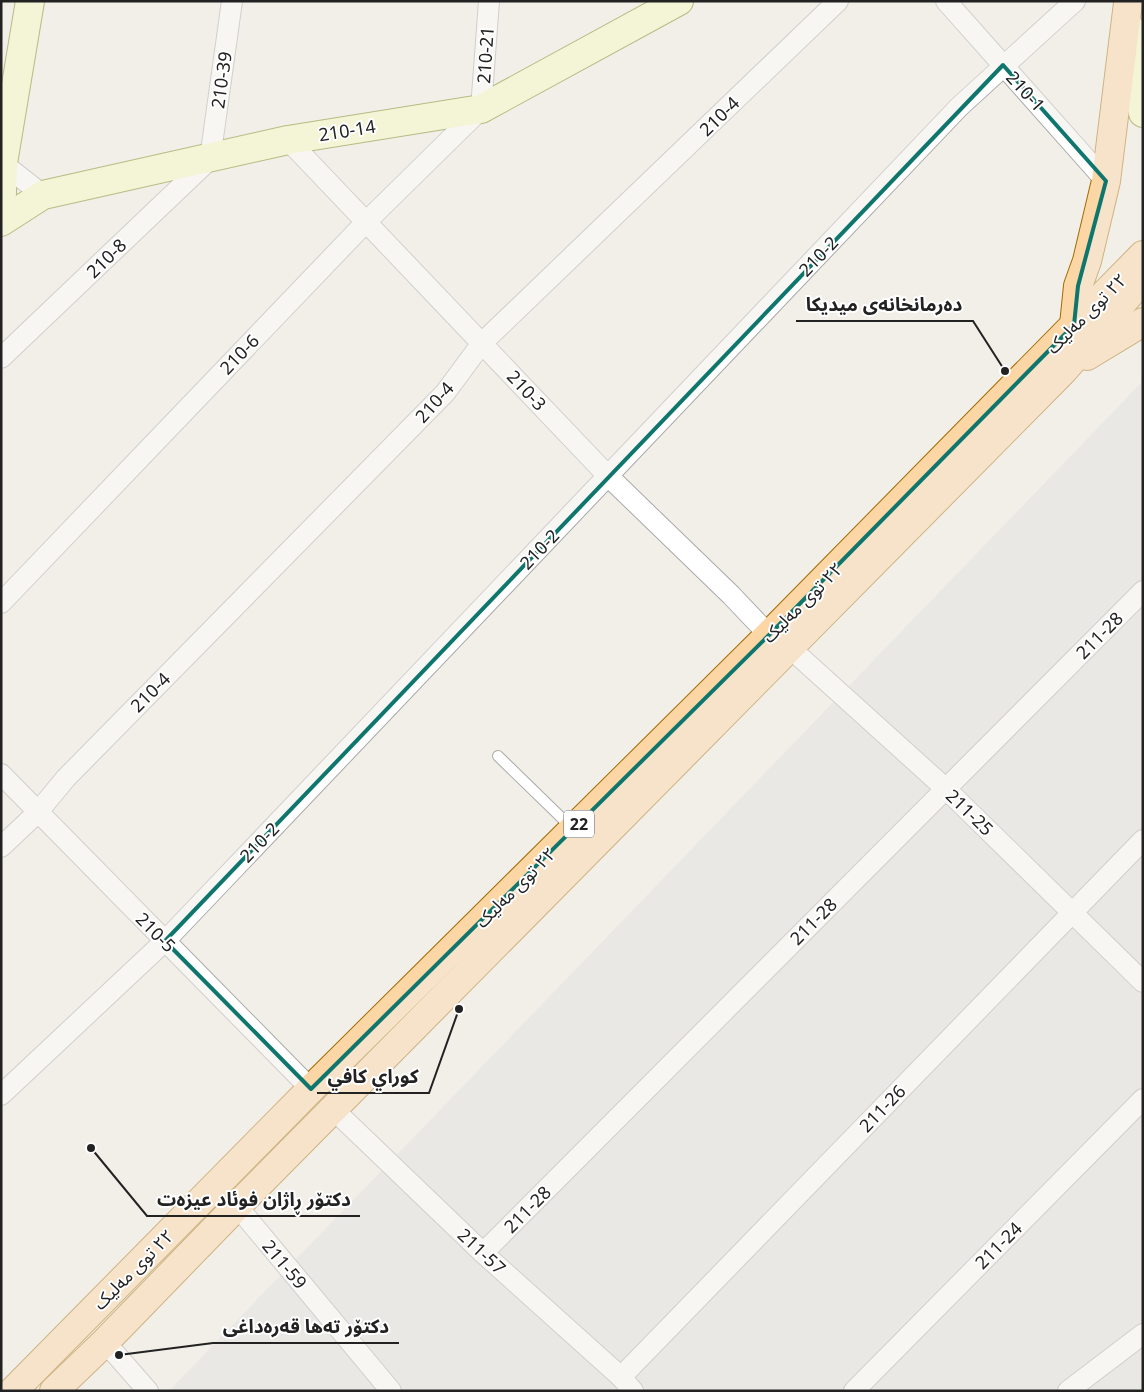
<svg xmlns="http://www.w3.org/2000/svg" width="1144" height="1392" viewBox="0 0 1144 1392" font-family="'Noto Sans','Noto Sans Arabic',sans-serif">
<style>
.residential{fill:#e0dfdf}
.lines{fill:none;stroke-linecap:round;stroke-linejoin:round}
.lane-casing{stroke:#a9a9a9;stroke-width:12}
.street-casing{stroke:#a9a9a9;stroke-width:22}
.secondary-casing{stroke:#707d05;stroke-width:30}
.primary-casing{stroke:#a06b00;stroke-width:30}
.lane{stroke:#fff;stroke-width:10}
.street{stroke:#fff;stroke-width:20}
.secondary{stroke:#f7fabf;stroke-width:28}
.primary{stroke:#fcd6a4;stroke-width:28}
.marked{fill:none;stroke:#0f766e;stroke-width:4;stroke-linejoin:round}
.labels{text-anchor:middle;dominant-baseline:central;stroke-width:4;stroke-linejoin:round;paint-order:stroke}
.shield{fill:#fff;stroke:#646464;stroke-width:1}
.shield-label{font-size:16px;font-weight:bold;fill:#222}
.street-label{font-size:18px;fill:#222;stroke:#fff}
.leader{fill:none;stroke:#222;stroke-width:2}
.callout-dot{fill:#222;stroke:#fff;stroke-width:2}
.callout-label{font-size:19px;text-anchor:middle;font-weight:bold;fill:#222;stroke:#fff;stroke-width:4;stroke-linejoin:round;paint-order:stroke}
</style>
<rect width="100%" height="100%" fill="#f2efe9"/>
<path class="residential" d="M1143,381V1391H169Z"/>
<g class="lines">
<defs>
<path id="lane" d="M498,756L573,829"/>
<g id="street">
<path d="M946,1L1106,181"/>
<path d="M288,140L608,476L731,595L769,635"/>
<path d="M1,162L43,195"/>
<path d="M1,358L210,159L232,1"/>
<path d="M1,603L367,221L481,109L489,1"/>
<path d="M790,648L945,788L1143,982"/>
<path d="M1,774L311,1089"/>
<path d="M1,847L37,813L66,778L445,393L482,343L838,1"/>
<path d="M1,1095L165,941L959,107L1075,1"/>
<path d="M333,1109L483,1253L621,1377L633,1391"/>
<path d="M237,1206L391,1391"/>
<path d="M483,1253L1143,591"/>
<path d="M105,1342L148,1391"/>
<path d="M621,1377L1143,840"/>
<path d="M854,1391L1143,1099"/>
<path d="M1068,1391L1143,1334"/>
</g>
<g id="secondary">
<path d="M1130,28L1138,91L1143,113"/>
<path d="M1,221L3,163L30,1"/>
<path d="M1,222L43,195L288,140L481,109L679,1"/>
</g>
<g id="primary">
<path d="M1074,325L1078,286L1087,261L1106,181L1128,3"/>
<path d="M1087,356L1143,322"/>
<path d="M13,1391L311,1089L769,635L1143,255"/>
<path d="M54,1391L105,1342L237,1206L1063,371L1141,281"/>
</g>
</defs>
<use href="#lane" class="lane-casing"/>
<use href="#street" class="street-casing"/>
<use href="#secondary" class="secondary-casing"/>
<use href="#primary" class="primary-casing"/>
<use href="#lane" class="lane"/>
<use href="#street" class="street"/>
<use href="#secondary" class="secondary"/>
<use href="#primary" class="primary"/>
</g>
<path d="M0 0H1144V1392H0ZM1003,65L1106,181L1078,286L1074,325L769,635L311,1089L165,941Z" fill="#f2efe9" fill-opacity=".55" fill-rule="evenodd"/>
<path class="marked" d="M1003,65L1106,181L1078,286L1074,325L769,635L311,1089L165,941Z"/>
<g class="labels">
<rect class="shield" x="564" y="810.5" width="30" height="27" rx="4"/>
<g class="shield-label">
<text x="579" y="824">22</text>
</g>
<g class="street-label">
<text transform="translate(485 55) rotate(-86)">210-21</text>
<text transform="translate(221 80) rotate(-82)">210-39</text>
<text transform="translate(1026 91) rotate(48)">210-1</text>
<text transform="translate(719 116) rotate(-44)">210-4</text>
<text transform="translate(347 130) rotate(-9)">210-14</text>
<text transform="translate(818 256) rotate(-46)">210-2</text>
<text transform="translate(106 258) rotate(-44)">210-8</text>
<text transform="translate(1086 313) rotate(-45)">٢٢ توی مەلیک</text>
<text transform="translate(239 354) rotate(-46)">210-6</text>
<text transform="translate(527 390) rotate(47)">210-3</text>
<text transform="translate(434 402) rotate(-48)">210-4</text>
<text transform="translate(539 549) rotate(-46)">210-2</text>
<text transform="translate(802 602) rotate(-45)">٢٢ توی مەلیک</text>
<text transform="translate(1099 635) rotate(-45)">211-28</text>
<text transform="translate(150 692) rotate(-45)">210-4</text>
<text transform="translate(970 812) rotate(44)">211-25</text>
<text transform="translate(259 842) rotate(-46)">210-2</text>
<text transform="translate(515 887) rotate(-45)">٢٢ توی مەلیک</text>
<text transform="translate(813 921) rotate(-45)">211-28</text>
<text transform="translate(156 932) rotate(45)">210-5</text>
<text transform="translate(882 1108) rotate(-46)">211-26</text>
<text transform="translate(527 1209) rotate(-45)">211-28</text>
<text transform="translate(998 1245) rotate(-45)">211-24</text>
<text transform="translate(482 1251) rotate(43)">211-57</text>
<text transform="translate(285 1264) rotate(50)">211-59</text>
<text transform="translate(133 1269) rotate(-45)">٢٢ توی مەلیک</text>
</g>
</g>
<path class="leader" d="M1005 371L973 321H796M459 1009L429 1093H317M91 1148L147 1216H360M119 1355L213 1343H399"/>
<g class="callout-dot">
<circle cx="1005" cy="371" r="5"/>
<circle cx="459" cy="1009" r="5"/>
<circle cx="91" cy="1148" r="5"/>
<circle cx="119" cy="1355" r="5"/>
</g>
<g class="callout-label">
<text x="884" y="311">دەرمانخانەی میدیکا</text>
<text x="373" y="1083">كوراي كافي</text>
<text x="254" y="1206">دکتۆر ڕاژان فوئاد عیزەت</text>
<text x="306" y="1333">دکتۆر تەها قەرەداغی</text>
</g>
<rect width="1144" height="1392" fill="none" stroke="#222222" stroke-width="5"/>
</svg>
